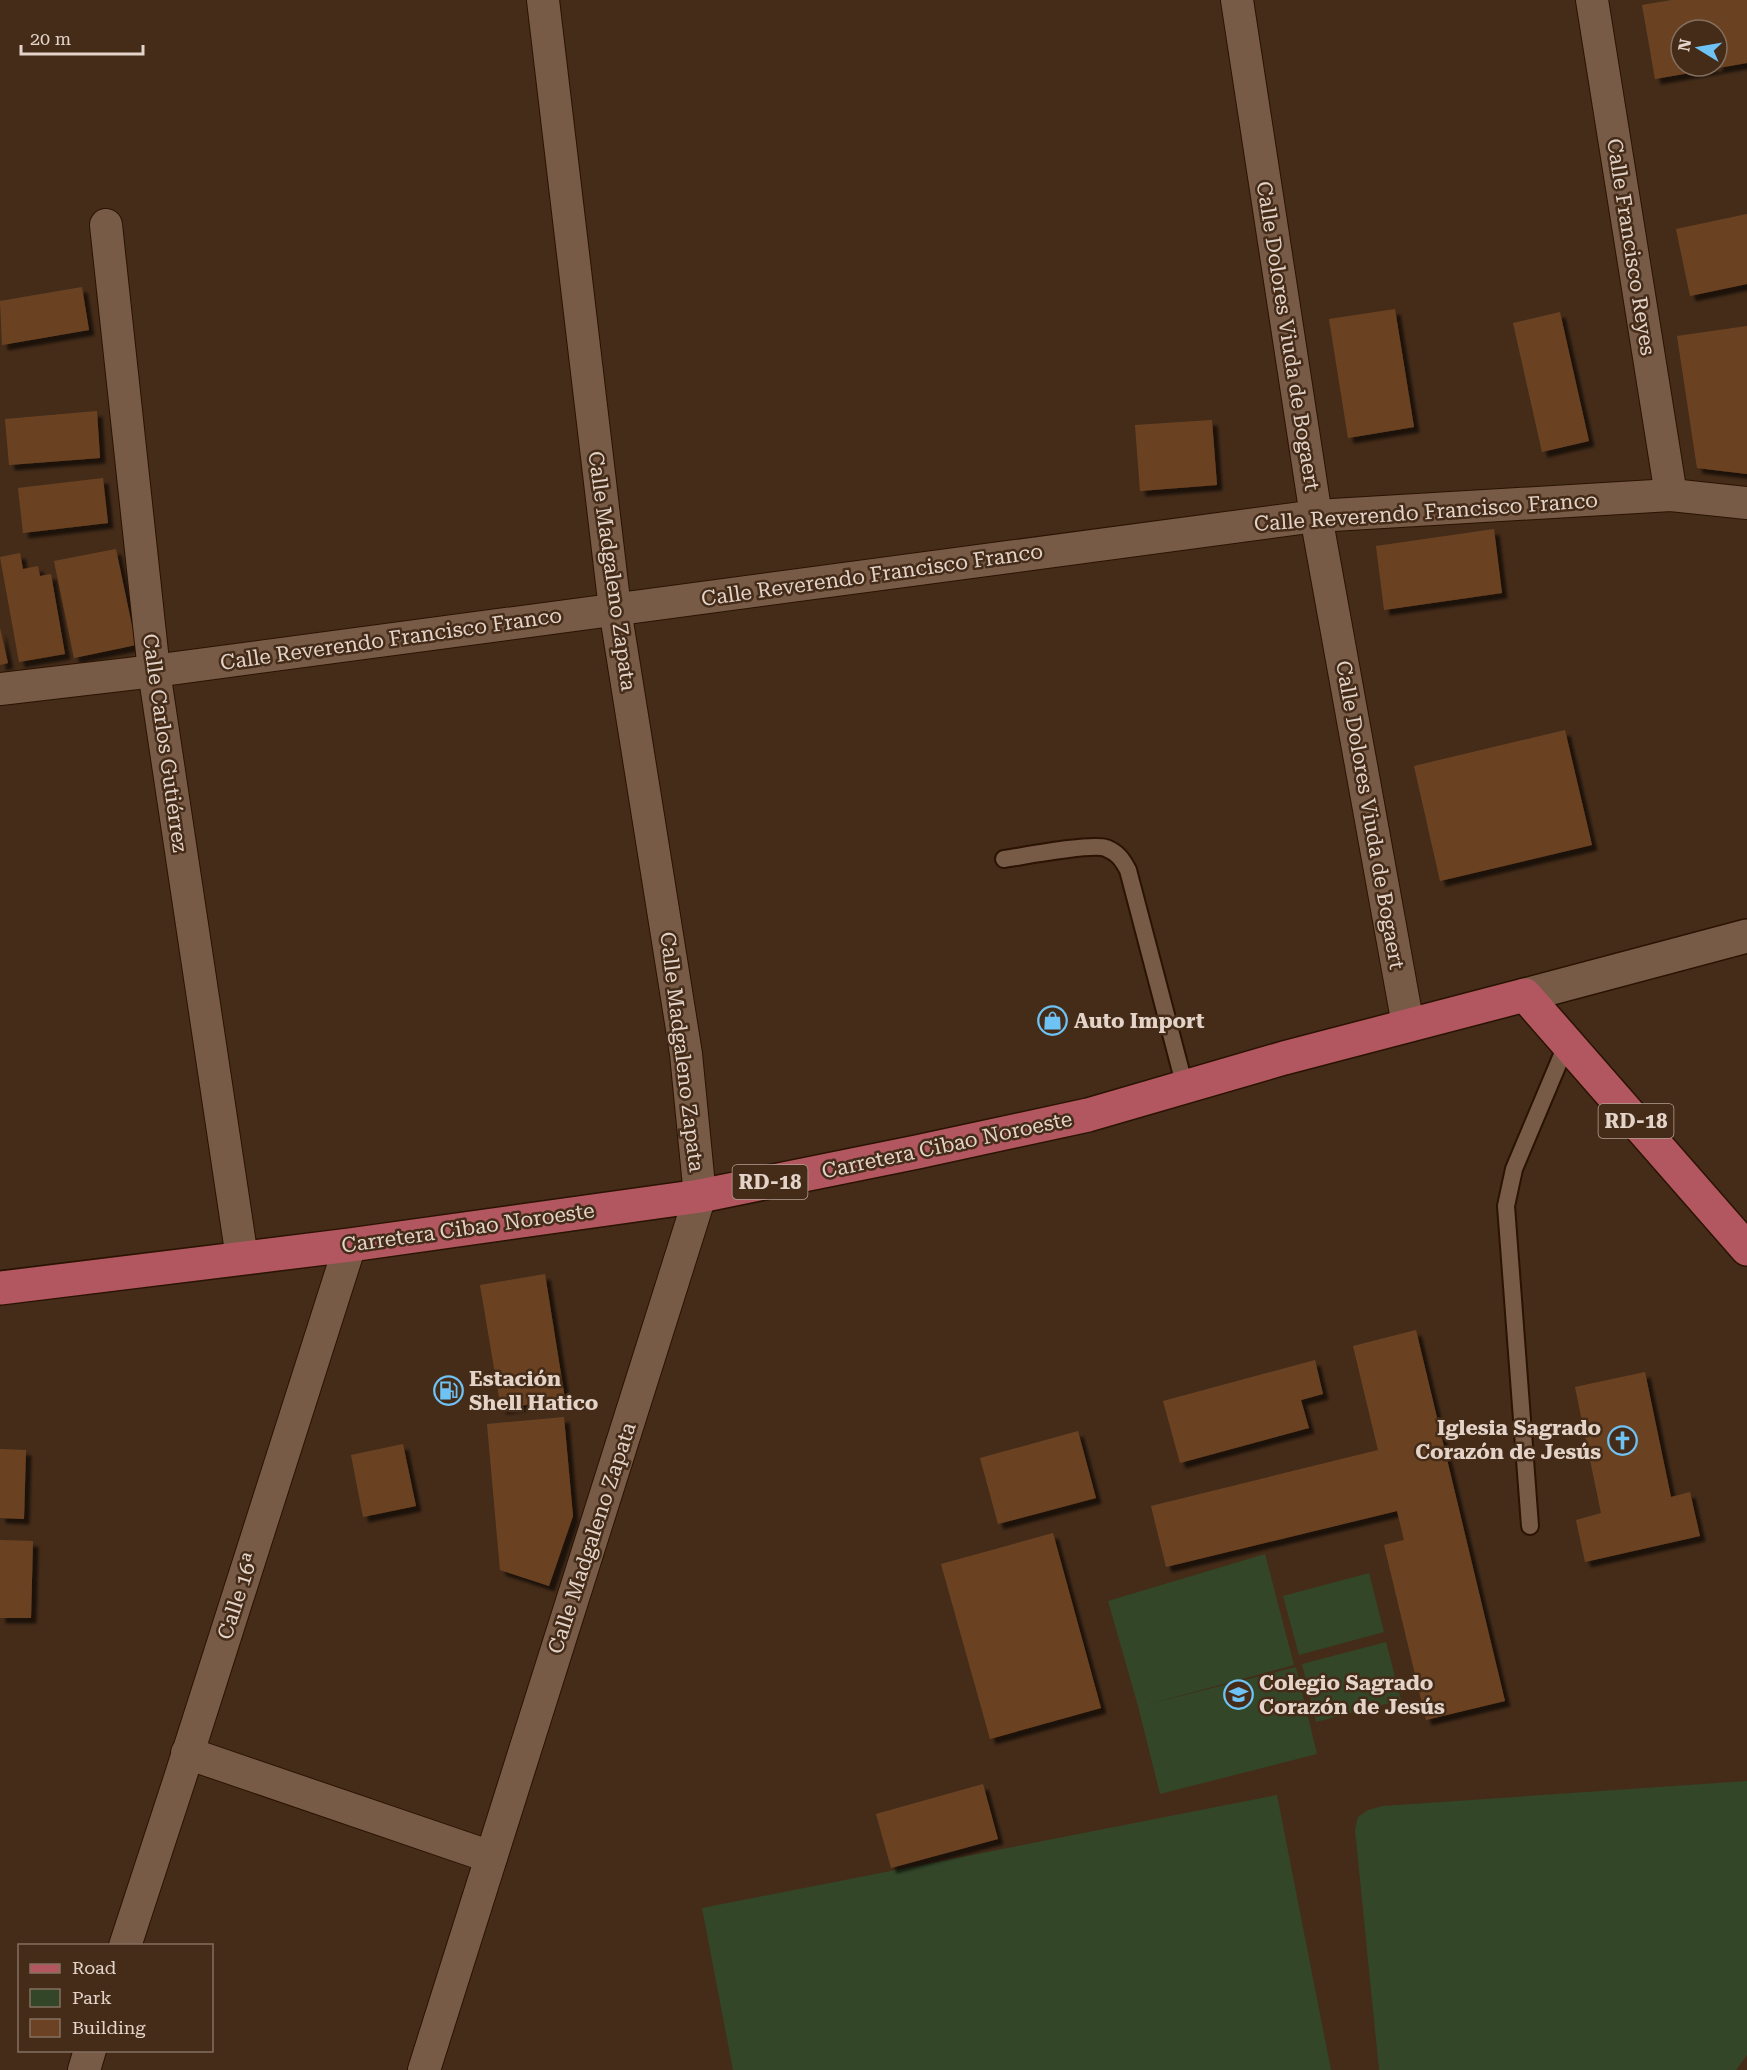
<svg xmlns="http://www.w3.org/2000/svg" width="1747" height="2070" viewBox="0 0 1747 2070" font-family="'Roboto Serif',serif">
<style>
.green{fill:#334628}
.building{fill:#6b4324;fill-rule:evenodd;filter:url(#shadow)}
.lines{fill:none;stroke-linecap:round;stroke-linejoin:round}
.lane-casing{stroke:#2a1302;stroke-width:20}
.street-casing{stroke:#2a1302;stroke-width:34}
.secondary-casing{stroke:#2a1302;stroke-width:36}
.primary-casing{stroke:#2a1302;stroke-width:36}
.lane{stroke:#775b47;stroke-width:16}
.street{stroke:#775b47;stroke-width:32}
.secondary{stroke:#775b47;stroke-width:33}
.primary{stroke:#b25760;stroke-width:33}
.labels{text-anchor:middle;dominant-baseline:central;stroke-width:5;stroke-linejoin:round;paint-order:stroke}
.shield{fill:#452c19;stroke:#b4a194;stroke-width:1.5}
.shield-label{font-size:20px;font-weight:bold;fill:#e3d3c8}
.street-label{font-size:21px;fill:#e3d3c8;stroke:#452c19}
.poi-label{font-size:21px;font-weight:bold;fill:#e3d3c8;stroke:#452c19;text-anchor:start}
</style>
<defs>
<filter id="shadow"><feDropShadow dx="5.5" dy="5.5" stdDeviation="1.5" flood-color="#0009"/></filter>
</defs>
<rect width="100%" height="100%" fill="#452c19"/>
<g class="green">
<path d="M1265,1554L1294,1665L1149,1704L1296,1667L1317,1754L1160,1794L1138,1706L1108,1601Z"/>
<path d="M1369,1573L1384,1632L1299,1655L1283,1596Z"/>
<path d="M1386,1642L1401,1700L1316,1722L1302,1664Z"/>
<path d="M1747,1781V2055L1736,2070H1379L1355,1830L1358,1817L1368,1810L1383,1806Z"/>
<path d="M1277,1795L1331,2070H733L702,1908Z"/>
</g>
<g class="building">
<path d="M1672,0H1747V63L1655,79L1642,5ZM1681,30H1717V66H1681Z"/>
<path d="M1747,214V284L1690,296L1676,229Z"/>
<path d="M82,287L89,330L2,345L0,301Z"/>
<path d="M1395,309L1414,427L1348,438L1329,319Z"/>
<path d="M1560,312L1589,441L1542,452L1513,323Z"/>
<path d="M1747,326V474L1697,468L1677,336Z"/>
<path d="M97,411L100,458L9,465L5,419Z"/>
<path d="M1212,420L1217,485L1140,491L1135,425Z"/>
<path d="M103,478L108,523L23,533L18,488Z"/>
<path d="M1494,529L1502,593L1384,610L1376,546Z"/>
<path d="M116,549L136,645L74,658L54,561Z"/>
<path d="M20,553L23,569L38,566L40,576L51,574L65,654L19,662L0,557Z"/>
<path d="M0,628L8,663L0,665Z"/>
<path d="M1565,730L1592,845L1440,881L1414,766Z"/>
<path d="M545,1274L565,1399L501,1409L480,1285Z"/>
<path d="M1416,1330L1505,1701L1426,1720L1384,1545L1404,1540L1397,1511L1166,1567L1151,1506L1378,1450L1353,1346Z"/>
<path d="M1315,1360L1323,1394L1301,1400L1309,1428L1180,1463L1163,1401Z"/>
<path d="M1645,1372L1671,1497L1690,1492L1700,1536L1585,1562L1576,1520L1601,1513L1575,1387Z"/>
<path d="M564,1417L573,1516L549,1586L500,1570L487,1424Z"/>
<path d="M1078,1431L1096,1498L998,1524L980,1458Z"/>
<path d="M403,1444L416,1506L363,1517L351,1455Z"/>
<path d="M0,1449L26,1450L24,1519L0,1518Z"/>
<path d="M1053,1533L1101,1708L990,1739L941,1564Z"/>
<path d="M0,1540L33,1541L31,1618H0Z"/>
<path d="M983,1784L998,1839L891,1868L876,1814Z"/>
</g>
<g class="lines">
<defs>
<g id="lane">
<path d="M1004,859C1024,856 1091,843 1106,848C1118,853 1122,859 1128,870L1185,1087"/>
<path d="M1530,1526L1506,1206L1514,1169L1567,1043"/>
</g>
<g id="street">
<path d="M1237,0L1316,516L1408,1025"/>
<path d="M1592,0L1671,495"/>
<path d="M106,225L154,671L242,1258"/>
<path d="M0,689L154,671L1316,516L1671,495L1747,503"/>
<path d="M187,1753L491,1857"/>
<path d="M125,1946L180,1778L350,1245"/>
<path d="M84,2070L90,2050"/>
<path d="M424,2070L700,1196L686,1054L615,609L543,0"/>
</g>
<path id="secondary" d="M1525,995L1747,936"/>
<path id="primary" d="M0,1288L350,1245L700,1196L917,1152L1088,1115L1284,1058L1525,995L1747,1249"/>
</defs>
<use href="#lane" class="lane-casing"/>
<use href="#street" class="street-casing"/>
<use href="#secondary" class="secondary-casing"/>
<use href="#primary" class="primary-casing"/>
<use href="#lane" class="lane"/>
<use href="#street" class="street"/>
<use href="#secondary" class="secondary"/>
<use href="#primary" class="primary"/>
</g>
<defs>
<symbol id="shop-ring" viewBox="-11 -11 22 22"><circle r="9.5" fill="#452c19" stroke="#6fc2f4" stroke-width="1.5"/><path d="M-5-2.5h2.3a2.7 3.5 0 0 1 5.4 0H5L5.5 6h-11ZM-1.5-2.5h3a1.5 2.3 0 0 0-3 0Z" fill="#6fc2f4"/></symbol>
<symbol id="fuel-ring" viewBox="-11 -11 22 22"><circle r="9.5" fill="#452c19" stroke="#6fc2f4" stroke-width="1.5"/><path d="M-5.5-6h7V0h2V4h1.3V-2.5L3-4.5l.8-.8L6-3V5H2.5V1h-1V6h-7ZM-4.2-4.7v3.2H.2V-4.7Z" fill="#6fc2f4"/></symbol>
<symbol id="church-ring" viewBox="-11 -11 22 22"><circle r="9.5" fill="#452c19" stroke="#6fc2f4" stroke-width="1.5"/><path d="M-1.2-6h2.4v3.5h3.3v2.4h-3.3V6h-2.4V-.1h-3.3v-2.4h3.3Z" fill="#6fc2f4"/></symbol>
<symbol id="university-ring" viewBox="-11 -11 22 22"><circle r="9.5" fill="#452c19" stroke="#6fc2f4" stroke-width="1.5"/><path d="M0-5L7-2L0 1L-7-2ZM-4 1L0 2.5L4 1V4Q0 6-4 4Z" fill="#6fc2f4"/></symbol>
</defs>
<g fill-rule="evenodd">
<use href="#shop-ring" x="1036" y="1004" width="33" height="33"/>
<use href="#fuel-ring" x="432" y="1374" width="33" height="33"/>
<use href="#church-ring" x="1606" y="1424" width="33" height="33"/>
<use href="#university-ring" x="1222" y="1678" width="33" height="33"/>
</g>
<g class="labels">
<g class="shield">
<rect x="1598.5" y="1104" width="75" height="34" rx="4.5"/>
<rect x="732.5" y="1165" width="75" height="34" rx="4.5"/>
</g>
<g class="shield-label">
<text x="1636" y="1121">RD-18</text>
<text x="770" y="1182">RD-18</text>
</g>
<g class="street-label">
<text transform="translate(1631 247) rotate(81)">Calle Francisco Reyes</text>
<text transform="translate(1288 336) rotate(81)">Calle Dolores Viuda de Bogaert</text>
<text transform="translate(1426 512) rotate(-4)">Calle Reverendo Francisco Franco</text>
<text transform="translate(612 571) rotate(82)">Calle Madgaleno Zapata</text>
<text transform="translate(872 575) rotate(-8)">Calle Reverendo Francisco Franco</text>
<text transform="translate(391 639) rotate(-8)">Calle Reverendo Francisco Franco</text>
<text transform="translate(165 743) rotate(82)">Calle Carlos Gutiérrez</text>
<text transform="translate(1370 815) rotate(80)">Calle Dolores Viuda de Bogaert</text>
<text transform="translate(682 1052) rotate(83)">Calle Madgaleno Zapata</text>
<text transform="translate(947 1145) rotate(-12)">Carretera Cibao Noroeste</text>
<text transform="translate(468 1228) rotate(-8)">Carretera Cibao Noroeste</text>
<text transform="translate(592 1538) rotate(-72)">Calle Madgaleno Zapata</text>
<text transform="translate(238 1596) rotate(-72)">Calle 16ª</text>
</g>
<g class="poi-label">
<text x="1074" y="1021">Auto Import</text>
<text x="469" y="1379">Estación<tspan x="469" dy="24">Shell Hatico</tspan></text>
<text x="1601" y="1428" text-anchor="end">Iglesia Sagrado<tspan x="1601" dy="24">Corazón de Jesús</tspan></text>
<text x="1259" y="1683">Colegio Sagrado<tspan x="1259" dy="24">Corazón de Jesús</tspan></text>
</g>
</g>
<rect x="18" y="1944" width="195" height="108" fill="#452c19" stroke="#846f5f" stroke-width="1.5"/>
<rect x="30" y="1964" width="30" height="9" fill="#b25760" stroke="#846f5f" stroke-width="1.5"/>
<text x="72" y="1974" font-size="18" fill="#e3d3c8">Road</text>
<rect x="30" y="1989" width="30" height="18" fill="#334628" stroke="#846f5f" stroke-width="1.5"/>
<text x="72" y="2004" font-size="18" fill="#e3d3c8">Park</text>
<rect x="30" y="2019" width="30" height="18" fill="#6b4324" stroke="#846f5f" stroke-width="1.5"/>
<text x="72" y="2034" font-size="18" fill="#e3d3c8">Building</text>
<g transform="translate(1699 48) rotate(281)"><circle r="28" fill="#452c19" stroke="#846f5f" stroke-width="1.5"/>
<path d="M0-4.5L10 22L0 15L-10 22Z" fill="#6fc2f4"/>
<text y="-9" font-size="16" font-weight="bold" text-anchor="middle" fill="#e3d3c8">N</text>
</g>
<path d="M21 45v9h122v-9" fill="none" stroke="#e3d3c8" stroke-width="3"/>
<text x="30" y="45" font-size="18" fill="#e3d3c8" stroke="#452c19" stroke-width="4.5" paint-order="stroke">20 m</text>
</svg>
